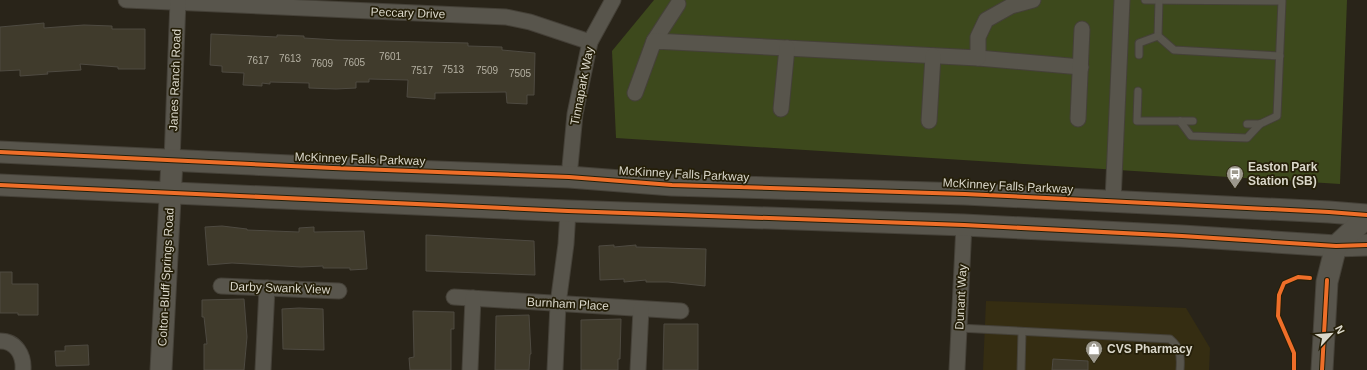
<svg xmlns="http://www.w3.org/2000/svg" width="1367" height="370" viewBox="0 0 1367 370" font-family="Arial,sans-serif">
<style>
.built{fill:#352d12}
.green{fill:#3d491c}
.building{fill:#403b2c;stroke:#4e4a41}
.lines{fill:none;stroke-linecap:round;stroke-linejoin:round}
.lane-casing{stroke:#454138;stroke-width:9}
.street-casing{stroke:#454138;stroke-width:17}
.secondary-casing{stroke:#454138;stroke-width:23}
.lane{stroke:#58554c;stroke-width:7}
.street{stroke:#58554c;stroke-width:15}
.secondary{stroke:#58554c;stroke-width:21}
.cycleway-casing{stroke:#251f09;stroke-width:6}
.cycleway{stroke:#ee6e29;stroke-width:4}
.labels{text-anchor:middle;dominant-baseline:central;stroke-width:3.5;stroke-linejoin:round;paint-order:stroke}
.number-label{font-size:10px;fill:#b4b0a2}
.street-label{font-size:12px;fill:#dad7ca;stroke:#251f09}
.poi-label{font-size:12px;font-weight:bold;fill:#dad7ca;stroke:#251f09;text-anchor:start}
</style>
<rect width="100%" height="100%" fill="#292419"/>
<path class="built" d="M986,301L1186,308L1210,348L1209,370H983Z"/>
<path class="green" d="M654,0H1347L1340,184L616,138L612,51Z"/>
<g class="building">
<path d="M44,23V28L84,25L112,26V29H145V69H118V67L80,64L81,70L47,72L48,74L20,76V70L0,71V27Z"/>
<path d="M211,34L277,37V35L304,36V38L337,40L468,43V46L502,47V50L535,53L534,95H527V104L507,103L506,92L435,93V99L407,97L408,80L369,79V82H356V88L336,89L309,88V83L270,82V84L262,83V86L243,85L244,73L222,72V66L210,65Z"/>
<path d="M222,226L247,229V230L299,232V228L314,227V232L364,231L367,269L350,270V268H323V266L301,267L232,263L208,265L205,227Z"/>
<path d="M426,235L534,241L535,275L426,271Z"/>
<path d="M614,245V247L636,245V247L706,249L705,286L668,282H646V280L624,282V279L600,280L599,246Z"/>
<path d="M0,272H12V284H38V315H18V313H0Z"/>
<path d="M244,299L247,337L244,370H204V344H207L204,317H202V300Z"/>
<path d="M299,308L323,309L324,350L283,349L282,309Z"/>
<path d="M413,311L454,312V329H451V370H410L409,358L414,357Z"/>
<path d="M529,315L531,354H530L529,370H495L496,316Z"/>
<path d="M621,319L620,359H618V370H581V320Z"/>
<path d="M664,324H698V370H663Z"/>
<path d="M88,345L89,365L56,366L55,351H65V346Z"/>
<path d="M1053,359L1088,361V370H1052Z"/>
</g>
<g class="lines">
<defs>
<g id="lane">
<path d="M1145,0L1282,1L1277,116L1260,124H1247"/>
<path d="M1158,36L1174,50L1280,56"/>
<path d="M1158,36L1159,0"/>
<path d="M1139,55V43L1158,36"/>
<path d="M1138,91L1137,121H1193"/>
<path d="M1180,121L1191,136L1247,138L1260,124"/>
<path d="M959,328L1170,339C1181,348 1181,357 1180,370"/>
<path d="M1021,370L1022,332"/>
</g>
<g id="street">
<path d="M126,0L506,17L530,22L590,42"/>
<path d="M654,41L678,4"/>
<path d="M978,58L1081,67"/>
<path d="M635,93L654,41L978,58V37L986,20L1011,6L1033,0"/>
<path d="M781,109L787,48"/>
<path d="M1078,119L1082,29"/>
<path d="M929,121L933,56"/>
<path d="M172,161L178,0"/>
<path d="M569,177L575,114L590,42L613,0"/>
<path d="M1113,201L1122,0"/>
<path d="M221,286L339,291"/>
<path d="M454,297L681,311"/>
<path d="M0,341C16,341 24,355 23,370"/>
<path d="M263,370L267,288"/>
<path d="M470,370L473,298"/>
<path d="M555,370L558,304L566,244L568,211"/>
<path d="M638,370L641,309"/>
<path d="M957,370L964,225"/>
</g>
<g id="secondary">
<path d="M0,152L333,168L569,177L672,185L965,194L1329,212L1367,215"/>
<path d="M0,185L568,211L964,225L1182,236L1336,246L1367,245"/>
<path d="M161,370L172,161"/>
<path d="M1322,370L1327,282L1336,246L1367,217"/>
</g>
</defs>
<use href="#lane" class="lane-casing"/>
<use href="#street" class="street-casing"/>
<use href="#secondary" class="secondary-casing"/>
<use href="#lane" class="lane"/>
<use href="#street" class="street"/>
<use href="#secondary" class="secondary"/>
<defs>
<g id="cycleway">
<path d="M0,152L333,168L569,177L672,185L965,194L1329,212L1367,215"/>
<path d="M0,185L568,211L964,225L1182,236L1336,246L1367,245"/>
<path d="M1294,370V353L1278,316L1279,295L1284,283L1298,277L1310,278"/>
<path d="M1322,370L1327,280"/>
</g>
</defs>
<use href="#cycleway" class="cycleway-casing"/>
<use href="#cycleway" class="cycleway"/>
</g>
<defs>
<symbol id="bus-pin" viewBox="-11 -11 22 30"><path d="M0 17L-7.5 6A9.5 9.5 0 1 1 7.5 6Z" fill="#9c988c" stroke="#251f09"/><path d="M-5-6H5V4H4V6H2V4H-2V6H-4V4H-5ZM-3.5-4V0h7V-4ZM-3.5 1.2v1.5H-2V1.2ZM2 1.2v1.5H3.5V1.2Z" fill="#fff"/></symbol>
<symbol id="shop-pin" viewBox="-11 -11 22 30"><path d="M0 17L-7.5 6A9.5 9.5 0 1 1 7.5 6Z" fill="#9c988c" stroke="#251f09"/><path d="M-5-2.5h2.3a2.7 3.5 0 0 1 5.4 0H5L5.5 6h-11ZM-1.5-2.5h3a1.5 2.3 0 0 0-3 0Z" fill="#fff"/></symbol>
</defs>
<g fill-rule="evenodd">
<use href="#bus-pin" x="1225" y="164" width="20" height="27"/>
<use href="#shop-pin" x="1084" y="339" width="20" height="27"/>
</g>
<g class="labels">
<g class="number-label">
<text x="390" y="56">7601</text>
<text x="290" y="58">7613</text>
<text x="258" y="60">7617</text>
<text x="354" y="62">7605</text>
<text x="322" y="63">7609</text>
<text x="453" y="69">7513</text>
<text x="422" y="70">7517</text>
<text x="487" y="70">7509</text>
<text x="520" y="73">7505</text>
</g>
<g class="street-label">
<text transform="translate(408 13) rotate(2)">Peccary Drive</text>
<text transform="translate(175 80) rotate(-88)">Janes Ranch Road</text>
<text transform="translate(582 86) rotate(-79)">Tinnapark Way</text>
<text transform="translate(360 159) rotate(2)">McKinney Falls Parkway</text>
<text transform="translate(684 174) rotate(3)">McKinney Falls Parkway</text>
<text transform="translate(1008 186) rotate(3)">McKinney Falls Parkway</text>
<text transform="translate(166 277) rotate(-87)">Colton-Bluff Springs Road</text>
<text transform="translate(280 288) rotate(2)">Darby Swank View</text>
<text transform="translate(961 297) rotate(-87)">Dunant Way</text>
<text transform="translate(568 304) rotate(3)">Burnham Place</text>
</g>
<g class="poi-label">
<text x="1248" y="167">Easton Park<tspan x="1248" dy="14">Station (SB)</tspan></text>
<text x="1107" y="349">CVS Pharmacy</text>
</g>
</g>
<g transform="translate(1331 334) rotate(64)" stroke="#251f09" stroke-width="3" paint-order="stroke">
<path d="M0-3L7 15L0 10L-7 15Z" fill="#dad7ca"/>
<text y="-6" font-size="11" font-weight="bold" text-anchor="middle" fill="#dad7ca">N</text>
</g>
</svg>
